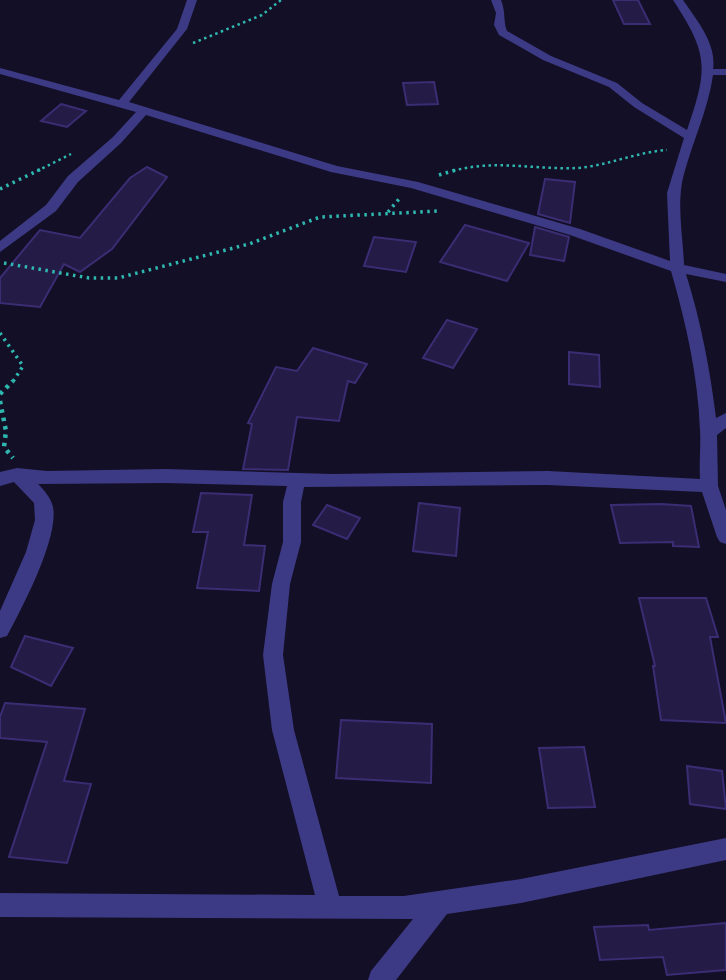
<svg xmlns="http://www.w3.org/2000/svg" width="726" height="980" viewBox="0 0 726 980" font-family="Overpass,sans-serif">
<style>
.building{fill:#241b47;stroke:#3b2d73;stroke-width:2}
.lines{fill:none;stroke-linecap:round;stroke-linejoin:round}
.path-far2{stroke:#2fb8b0;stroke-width:2.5;stroke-dasharray:2.5 3.5;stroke-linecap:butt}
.path-far1{stroke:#2fb8b0;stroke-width:3.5;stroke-dasharray:2.5 4.5;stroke-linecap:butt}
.path{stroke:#2fb8b0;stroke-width:4.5;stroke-dasharray:3.5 5;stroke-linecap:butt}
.minor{fill:#3d3a85;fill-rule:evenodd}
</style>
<rect width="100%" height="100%" fill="#130f26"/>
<g class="building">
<path d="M613,0H638L650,24H624Z"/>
<path d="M434,82L438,104L407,105L403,83Z"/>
<path d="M61,104L86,111L67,127L41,121Z"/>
<path d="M147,167L167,177L112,249L80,272L64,264L40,307L0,303V278L40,230L80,238L130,178Z"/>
<path d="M545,179L575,182L570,223L538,214Z"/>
<path d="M465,225L529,243L507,281L440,262Z"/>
<path d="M535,227L569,237L564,261L530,255Z"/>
<path d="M374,237L416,242L406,272L364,266Z"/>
<path d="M447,320L477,329L453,368L423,358Z"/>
<path d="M313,348L367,364L355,383L348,381L339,421L297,417L288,470L243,469L252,424L248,423L276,367L297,371Z"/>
<path d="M569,352L599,355L600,387L569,384Z"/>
<path d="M201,493L252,495L244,545L265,546L259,591L197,588L208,532H193Z"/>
<path d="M419,503L460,508L456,556L413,551Z"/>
<path d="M661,504L691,506L699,547L673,546V542L620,543L611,505Z"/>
<path d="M327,505L360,518L347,539L313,525Z"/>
<path d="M639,598H706L718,637H710L726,723L661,720L653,666H655Z"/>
<path d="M25,636L73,648L51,686L11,667Z"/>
<path d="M5,703L85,709L64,781L91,784L67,863L9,857L47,742L0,738V717Z"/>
<path d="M341,720L432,724L431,783L336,778Z"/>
<path d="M584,747L595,807L548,808L539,748Z"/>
<path d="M687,766L722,771L726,809L690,804Z"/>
<path d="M726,923V970L667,975L663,957L600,960L594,927L648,925L649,930Z"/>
</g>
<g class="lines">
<g class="path-far2">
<path d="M193,43L262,15L281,0"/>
<path d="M37,171L71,154"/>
<path d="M453,171C494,159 536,170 577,168C607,166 636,152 667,150"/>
</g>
<g class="path-far1">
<path d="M439,175L459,169"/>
<path d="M0,189L41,169"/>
<path d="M388,212L399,199"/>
<path d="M4,263L89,278H118L249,244L320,217L439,211"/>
<path d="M0,333L23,366L12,383"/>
</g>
<g class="path">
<path d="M0,394L13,381"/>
<path d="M0,401L6,431L4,447L13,458"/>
</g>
<path class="minor" d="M187,0H197L187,29L129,102L337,166L418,182L580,229L670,261L667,193L684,138L634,107L609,87L543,60L499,35L494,25L496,13L491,0H501C506,12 503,22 507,31L551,56L617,83L642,103L687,130C708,68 709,55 673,0H683C696,19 717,44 713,69H726V75H713C708,110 693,140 684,174C676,202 683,236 684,265L726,274V282L686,274C701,322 710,369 716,418L726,413V428L717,435L718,486L726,510V544L720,542L717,537L702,492L548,485L304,487L301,502V542L290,584L283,655L294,730L339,896H404L521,879L726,838V860L521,903L447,914L396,980H368L371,971L413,919L0,917V893L315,895L272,730L263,655L272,584L283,542V502L287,486L166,483L38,484C44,490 51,498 53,507C59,538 22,608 7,636L0,638V611L26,552L35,520L34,503L14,482L0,486V472L17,468L47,471L166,469L332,474L548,471L700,479C699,462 701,446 700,430C698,376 686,323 671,271L570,235L411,188L331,172L146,115L121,143L78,182L56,211L0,252V241L46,205L68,176L113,137L136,112L0,74V68L119,100L177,29Z"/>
</g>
</svg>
